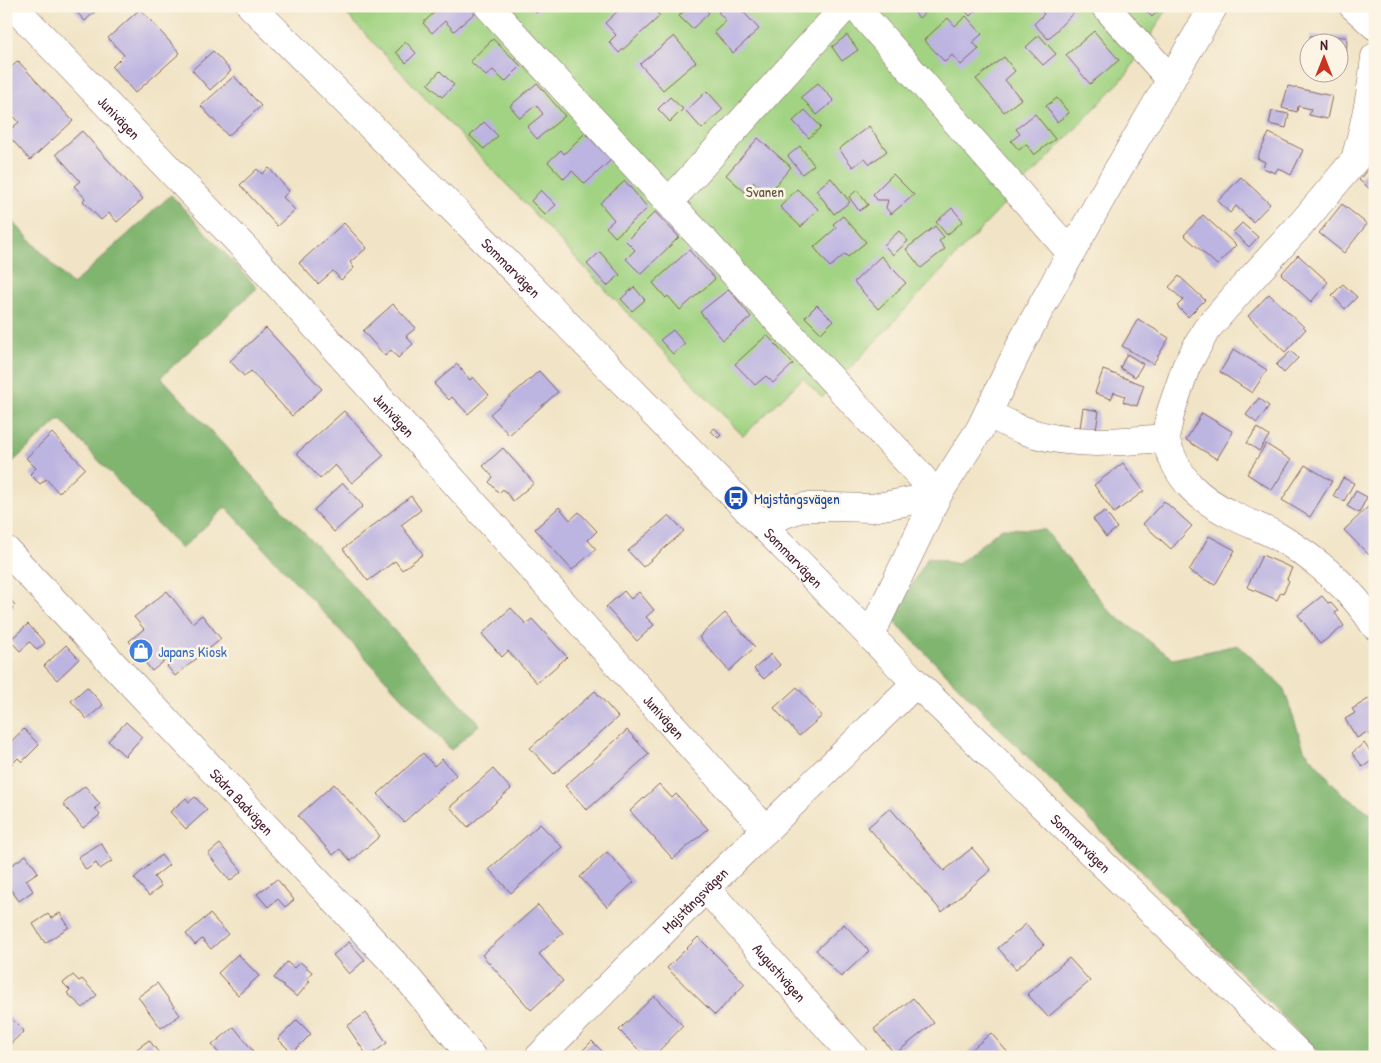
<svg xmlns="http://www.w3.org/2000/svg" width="1381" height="1063" viewBox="0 0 1381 1063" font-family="'Patrick Hand',sans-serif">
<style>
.green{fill:#a1d382;stroke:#767956}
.forest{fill:#80b570;stroke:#656a4e}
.building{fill:#bcb4e1}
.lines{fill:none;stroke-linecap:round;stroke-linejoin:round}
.minor-casing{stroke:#846461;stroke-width:29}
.minor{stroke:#fff;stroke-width:28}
.labels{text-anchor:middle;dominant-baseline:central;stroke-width:5;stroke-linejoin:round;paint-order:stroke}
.street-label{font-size:15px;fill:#4a1f2b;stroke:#fcf5e5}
.park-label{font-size:15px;fill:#645545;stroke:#fcf5e5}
.transit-label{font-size:15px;fill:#164399;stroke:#fcf5e5;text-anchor:start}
.shop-label{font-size:15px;fill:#366cbe;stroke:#fcf5e5;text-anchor:start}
</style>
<rect width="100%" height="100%" fill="#fcf5e5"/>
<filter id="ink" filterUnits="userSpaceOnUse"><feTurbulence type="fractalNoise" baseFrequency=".02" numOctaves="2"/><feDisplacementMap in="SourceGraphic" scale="10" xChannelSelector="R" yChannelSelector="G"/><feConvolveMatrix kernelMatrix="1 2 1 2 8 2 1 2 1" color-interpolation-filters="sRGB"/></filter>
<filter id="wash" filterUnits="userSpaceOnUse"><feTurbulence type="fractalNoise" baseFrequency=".0096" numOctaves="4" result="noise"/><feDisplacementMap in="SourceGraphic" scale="20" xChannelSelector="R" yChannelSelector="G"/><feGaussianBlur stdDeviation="1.12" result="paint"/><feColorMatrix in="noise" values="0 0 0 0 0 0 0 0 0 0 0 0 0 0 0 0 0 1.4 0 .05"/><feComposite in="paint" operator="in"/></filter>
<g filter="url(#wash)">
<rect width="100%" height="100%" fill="#f1e4c6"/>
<path class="green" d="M339,6H1169L1127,74L822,398L803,378L743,436Z"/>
<g class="forest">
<path d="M171,195L257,288L161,377L480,724L451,750L226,507L181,549L60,419L6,468V214L72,285Z"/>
<path d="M1002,528L1045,530L1109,611L1173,659L1238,645L1283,687L1304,749L1341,793L1375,816V1057H1323L892,619L928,557L957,564Z"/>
</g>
<g id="blocks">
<g class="building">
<path d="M71,6H101L85,21Z"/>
<path d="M351,6H365L357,13Z"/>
<path d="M441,6H473L477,11L454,31L445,21L432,33L423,23Z"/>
<path d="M530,6H544L536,13Z"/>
<path d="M623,6H651L660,16L619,53L609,42L616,35L605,23Z"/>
<path d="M689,6H702L709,13L692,29L679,16Z"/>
<path d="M725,6H738L759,29L733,53L714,32L726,21L718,12Z"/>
<path d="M779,6H791L784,12Z"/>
<path d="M909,6H932L919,18Z"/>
<path d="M961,6H980L970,16Z"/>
<path d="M1037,6H1070L1075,11L1048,39L1034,24L1044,14Z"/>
<path d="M1141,6H1161L1162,7L1152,17Z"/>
<path d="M140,9L180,53L135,93L112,67L124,55L108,38Z"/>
<path d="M966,16L982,34L973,42L979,49L961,65L952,55L945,62L924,40L948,18L955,26Z"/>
<path d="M1094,31L1119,60L1090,84L1066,55Z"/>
<path d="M847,35L858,50L842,61L832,47Z"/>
<path d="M1039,35L1056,54L1043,65L1026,47Z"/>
<path d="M674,36L696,62L663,90L640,64Z"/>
<path d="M1310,36L1347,37L1346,66H1338V42H1310Z"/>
<path d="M493,39L521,66L505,82L493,70L486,76L470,61Z"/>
<path d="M406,42L416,53L406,63L396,52Z"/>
<path d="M213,51L231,71L210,90L192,70Z"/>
<path d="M1004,57L1015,71L1005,80L1021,99L1004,112L976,79Z"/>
<path d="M18,61L73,121L30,160L6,133L19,122L6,108V72Z"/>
<path d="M440,71L454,85L442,97L428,84Z"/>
<path d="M234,76L261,106L228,136L201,106Z"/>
<path d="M537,83L565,116L537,139L527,127L543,114L536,105L520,118L510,106Z"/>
<path d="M818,83L834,101L817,115L801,97Z"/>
<path d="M1288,86L1332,96L1327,119L1309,115L1311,109L1298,106L1297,112L1282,108Z"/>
<path d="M707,91L723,109L702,129L686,111Z"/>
<path d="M670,97L683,109L670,122L658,109Z"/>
<path d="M1057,98L1069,113L1057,122L1046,106Z"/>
<path d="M805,110L821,127L809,138L793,121Z"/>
<path d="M1272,111L1289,114L1286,128L1269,124Z"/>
<path d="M1035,114L1055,139L1034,155L1026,144L1019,150L1011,141L1020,134L1016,129Z"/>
<path d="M484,122L498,136L484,149L470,136Z"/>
<path d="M869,126L887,151L870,164L865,158L853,167L839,149Z"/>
<path d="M82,131L143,199L117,222L109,213L101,220L83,201L85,198L74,186L80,181L56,154Z"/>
<path d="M585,133L611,160L585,184L572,171L564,179L548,162L561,150L564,154Z"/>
<path d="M1269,133L1303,150L1291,175L1278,168L1275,173L1263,168L1265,162L1257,158Z"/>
<path d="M758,138L791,167L768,194L754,182L745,192L726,175Z"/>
<path d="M800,146L814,165L802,174L788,156Z"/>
<path d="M1375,160V193L1359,180Z"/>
<path d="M269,168L289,191L283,197L295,210L277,226L240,185L257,169L262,174Z"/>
<path d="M893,174L914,195L891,214L886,208L888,200H877L873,194Z"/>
<path d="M1241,177L1270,204L1253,222L1236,206L1230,213L1218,201Z"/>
<path d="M831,178L850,202L834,214L816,190Z"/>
<path d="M625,181L648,208L615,237L606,227L614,220L600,203Z"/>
<path d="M797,189L818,209L801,227L780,207Z"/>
<path d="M541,190L556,205L545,215L531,201Z"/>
<path d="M857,190L868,205L859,211L849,197Z"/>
<path d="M1342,204L1367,224L1344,253L1319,233Z"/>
<path d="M952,208L963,221L947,235L936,222Z"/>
<path d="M655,212L679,237L641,274L626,259L635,250L626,241Z"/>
<path d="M1203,215L1236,245L1217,265L1184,235Z"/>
<path d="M843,216L866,242L848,257L845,254L830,267L814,247L836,228L833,224Z"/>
<path d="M344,223L367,248L350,262L354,268L341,280L333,271L318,284L299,263Z"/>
<path d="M1242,223L1258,237L1249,247L1233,232Z"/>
<path d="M935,226L944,237L939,241L945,249L921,268L906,249Z"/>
<path d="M899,231L908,241L893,255L884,245Z"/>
<path d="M689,250L715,279L680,310L668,296L666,298L653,283Z"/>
<path d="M600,252L620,275L607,286L587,264Z"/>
<path d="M1298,255L1328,282L1311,302L1281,274Z"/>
<path d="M881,256L906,283L878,309L854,282Z"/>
<path d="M1179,276L1205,300L1188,317L1177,306L1183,300L1169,287Z"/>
<path d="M1343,284L1357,297L1345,309L1332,295Z"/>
<path d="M634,287L645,300L632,311L621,299Z"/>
<path d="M729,289L751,317L723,340L700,312Z"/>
<path d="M1269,294L1306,329L1285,352L1248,316Z"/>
<path d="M393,304L416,328L406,336L413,344L398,358L391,350L385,356L363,331Z"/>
<path d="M817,305L833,321L821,333L805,317Z"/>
<path d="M1138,319L1169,338L1153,364L1122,346Z"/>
<path d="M266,328L322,389L292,416L251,371L244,376L230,361Z"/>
<path d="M673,330L685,344L673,354L660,340Z"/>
<path d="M767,335L793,364L773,383L766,376L755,385L735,364Z"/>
<path d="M1234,349L1267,370L1252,393L1220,372Z"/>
<path d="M1291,351L1298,358L1284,373L1276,365Z"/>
<path d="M1127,354L1143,364L1135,377L1120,368Z"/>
<path d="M457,364L470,380L473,377L489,395L468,414L452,397L449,400L434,384Z"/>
<path d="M1103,370L1144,385L1137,406L1123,402L1125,396L1114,392L1111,399L1095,393Z"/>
<path d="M539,371L558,392L509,435L490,414Z"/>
<path d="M1259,398L1269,406L1257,423L1246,415Z"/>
<path d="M1083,408L1099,411L1096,430L1080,428Z"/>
<path d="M344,411L384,455L352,483L335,465L320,479L297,453Z"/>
<path d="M1202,413L1233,432L1217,459L1186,440Z"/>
<path d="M715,428L721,435L718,438L711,431Z"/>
<path d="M1257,428L1269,436L1259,451L1247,443Z"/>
<path d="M52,433L85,468L59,493L46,479L40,484L30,474L36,468L26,458Z"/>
<path d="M1266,444L1291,460L1272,490L1247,474Z"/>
<path d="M503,448L534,483L513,501L503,489L499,493L489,482L493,477L483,466Z"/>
<path d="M1123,463L1144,491L1114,513L1094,485Z"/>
<path d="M1305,465L1332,481L1310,517L1282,500Z"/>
<path d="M1343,478L1354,483L1344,501L1333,496Z"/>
<path d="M343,483L363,506L334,532L314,510Z"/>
<path d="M1356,491L1367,497L1359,513L1347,506Z"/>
<path d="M411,496L421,510L401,525L423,554L402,570L395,561L368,581L343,549Z"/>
<path d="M1164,501L1192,526L1171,549L1143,524Z"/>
<path d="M1370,505L1375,510V550L1369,555L1344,530Z"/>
<path d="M559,507L570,520L579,512L597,531L588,540L596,549L572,570L535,529Z"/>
<path d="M1105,511L1117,528L1106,537L1093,519Z"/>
<path d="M669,515L684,531L643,567L628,551Z"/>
<path d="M1209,536L1235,550L1215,585L1189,571Z"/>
<path d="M1262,555L1292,568L1287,579L1289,581L1283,593L1281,592L1277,600L1247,587Z"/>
<path d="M167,591L192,623L202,615L221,639L175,676L167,666L171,663L167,659L152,671L129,641L144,629L134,617Z"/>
<path d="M624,591L631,599L639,592L654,610L646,617L654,625L637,641L606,607Z"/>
<path d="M6,595L15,605L6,614Z"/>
<path d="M1322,596L1328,603L1330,602L1338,611L1335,613L1344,626L1320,644L1298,615Z"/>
<path d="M511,608L526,624L532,619L567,657L537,683L508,651L502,657L482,634Z"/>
<path d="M725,613L755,647L729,671L699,637Z"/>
<path d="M28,624L45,643L37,650L30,642L20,651L10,640Z"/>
<path d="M66,645L79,659L57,680L44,666Z"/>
<path d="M771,654L780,665L764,679L754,669Z"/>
<path d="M87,687L103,705L87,719L71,701Z"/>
<path d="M797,687L822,716L799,736L774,708Z"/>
<path d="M595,691L618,717L554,774L530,748Z"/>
<path d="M1375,695V732L1369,735L1367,732L1357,738L1345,719L1355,713L1352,709Z"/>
<path d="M126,722L142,737L125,756L108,741Z"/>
<path d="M24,729L39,745L22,762L18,758L12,764L6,758V752L10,749L6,746Z"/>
<path d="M627,730L649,754L587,810L565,786Z"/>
<path d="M1364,743L1375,758L1363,767L1352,753Z"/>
<path d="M423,753L434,766L442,759L456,775L404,822L378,794Z"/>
<path d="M493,769L511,789L468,827L450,807Z"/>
<path d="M334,784L380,836L351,861L340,849L333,855L298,816Z"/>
<path d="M659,784L672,798L676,794L708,829L673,859L630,811Z"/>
<path d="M85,786L100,804L95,808L100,815L83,828L63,804Z"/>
<path d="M195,797L207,810L186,829L170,812L186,798L189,802Z"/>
<path d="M890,808L944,871L972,848L991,870L942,912L868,827Z"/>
<path d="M540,824L562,847L511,893L489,869Z"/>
<path d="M101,843L112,861L100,869L96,863L86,870L78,857Z"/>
<path d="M220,844L242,871L230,881L208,854Z"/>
<path d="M607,852L634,882L607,907L580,877Z"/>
<path d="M26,855L38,872L26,880L33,891L19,901L6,883V869Z"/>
<path d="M161,855L169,865L154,877L161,886L149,896L134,878Z"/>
<path d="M277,879L294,900L285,907L278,899L268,907L257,894Z"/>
<path d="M538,905L563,933L539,954L563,981L531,1010L482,955Z"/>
<path d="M60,913L69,927L45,943L33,924L48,914L51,918Z"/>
<path d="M210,914L228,934L211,949L202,939L195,945L186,934Z"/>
<path d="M844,924L869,951L841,977L816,950Z"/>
<path d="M1026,924L1044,945L1016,969L998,948Z"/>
<path d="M698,937L745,984L715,1015L667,968Z"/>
<path d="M349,942L365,960L349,974L333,955Z"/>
<path d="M238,954L259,976L238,995L218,973Z"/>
<path d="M1069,958L1090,981L1048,1017L1027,994Z"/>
<path d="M287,962L294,968L300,962L312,972L307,979L310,981L297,997L274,978Z"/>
<path d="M73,975L79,981L82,979L97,995L83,1008L67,993L70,990L63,983Z"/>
<path d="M157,983L180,1015L161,1028L138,997Z"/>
<path d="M654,996L683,1026L653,1057H646L619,1030Z"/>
<path d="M913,998L934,1023L895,1054L874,1029Z"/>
<path d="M6,1013L24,1031L6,1048Z"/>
<path d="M366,1013L387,1043L368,1057L347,1026Z"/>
<path d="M297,1020L311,1034L292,1053L278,1039Z"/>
<path d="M234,1027L253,1051L246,1057H222L212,1045Z"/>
<path d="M991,1033L1009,1054L1007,1057H963Z"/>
<path d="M149,1040L162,1057H131L129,1055Z"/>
<path d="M592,1041L608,1057H576Z"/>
</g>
</g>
</g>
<g filter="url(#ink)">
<use href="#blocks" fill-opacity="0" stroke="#846461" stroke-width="1"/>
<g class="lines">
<defs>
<g id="minor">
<path id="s1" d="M13,6L255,259L766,830"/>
<path id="s2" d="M251,6L527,283L916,683L1302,1057"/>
<path d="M488,6L918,473L937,496L872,508L832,507H804L760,523"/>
<path d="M855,6L1071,253"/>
<path d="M1105,6L1171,80"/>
<path d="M1353,6L1375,26"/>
<path d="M1356,156C1365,124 1372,90 1375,57"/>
<path d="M669,202L846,6"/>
<path d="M988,413C999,419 1011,426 1023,430C1068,447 1118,442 1165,438C1178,480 1196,498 1236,517C1250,524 1264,529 1277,536C1315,558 1352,589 1375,626"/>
<path d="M1165,438L1171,411L1186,367L1206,330L1239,292L1303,222L1375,136"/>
<path id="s3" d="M6,550L405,975L472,1057"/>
<path d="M870,636L937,496L980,429L1023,340L1103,195L1214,6"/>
<path id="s4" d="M706,888L854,1057"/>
<path id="s5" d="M539,1057L706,888L916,683"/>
</g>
</defs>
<use href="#minor" class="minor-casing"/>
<use href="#minor" class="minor"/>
</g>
</g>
<defs>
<symbol id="bus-disc" viewBox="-11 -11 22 22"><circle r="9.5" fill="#1a4fb4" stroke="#fcf5e5"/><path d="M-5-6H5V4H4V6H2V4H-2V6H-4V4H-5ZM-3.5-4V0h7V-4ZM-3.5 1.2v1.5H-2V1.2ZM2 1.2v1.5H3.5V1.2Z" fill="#fff"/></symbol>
<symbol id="shop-disc" viewBox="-11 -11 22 22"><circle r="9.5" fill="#3f7fe0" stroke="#fcf5e5"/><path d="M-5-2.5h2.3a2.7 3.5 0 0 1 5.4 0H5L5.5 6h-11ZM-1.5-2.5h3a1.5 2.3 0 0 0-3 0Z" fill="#fff"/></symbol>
</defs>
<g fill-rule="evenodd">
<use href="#bus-disc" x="722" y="484" width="28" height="28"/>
<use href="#shop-disc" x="127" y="637" width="28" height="28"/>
</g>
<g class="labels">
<g class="street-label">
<text stroke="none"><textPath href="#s1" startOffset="154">Junivägen</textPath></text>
<text stroke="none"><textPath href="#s2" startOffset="369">Sommarvägen</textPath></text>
<text stroke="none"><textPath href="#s1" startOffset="559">Junivägen</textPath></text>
<text stroke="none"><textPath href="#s2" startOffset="774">Sommarvägen</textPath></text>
<text stroke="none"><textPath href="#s1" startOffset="964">Junivägen</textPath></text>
<text stroke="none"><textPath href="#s3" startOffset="345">Södra Badvägen</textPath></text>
<text stroke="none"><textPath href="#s2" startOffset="1179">Sommarvägen</textPath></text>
<text stroke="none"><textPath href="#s5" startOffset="221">Majstångsvägen</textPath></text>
<text stroke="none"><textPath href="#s4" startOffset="112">Augustivägen</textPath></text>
</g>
<g class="park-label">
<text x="765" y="191">Svanen</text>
</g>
<g class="transit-label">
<text x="754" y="498">Majstångsvägen</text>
</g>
<g class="shop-label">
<text x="158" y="651">Japans Kiosk</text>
</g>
</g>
<rect width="1381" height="1063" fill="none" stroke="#fcf5e5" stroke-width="25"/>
<g transform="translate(1324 58)"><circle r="24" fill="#fcf5e5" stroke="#b59f9b"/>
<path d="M0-4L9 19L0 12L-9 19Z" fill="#c8321e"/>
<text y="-8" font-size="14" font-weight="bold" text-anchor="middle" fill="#4a1f2b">N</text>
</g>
</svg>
